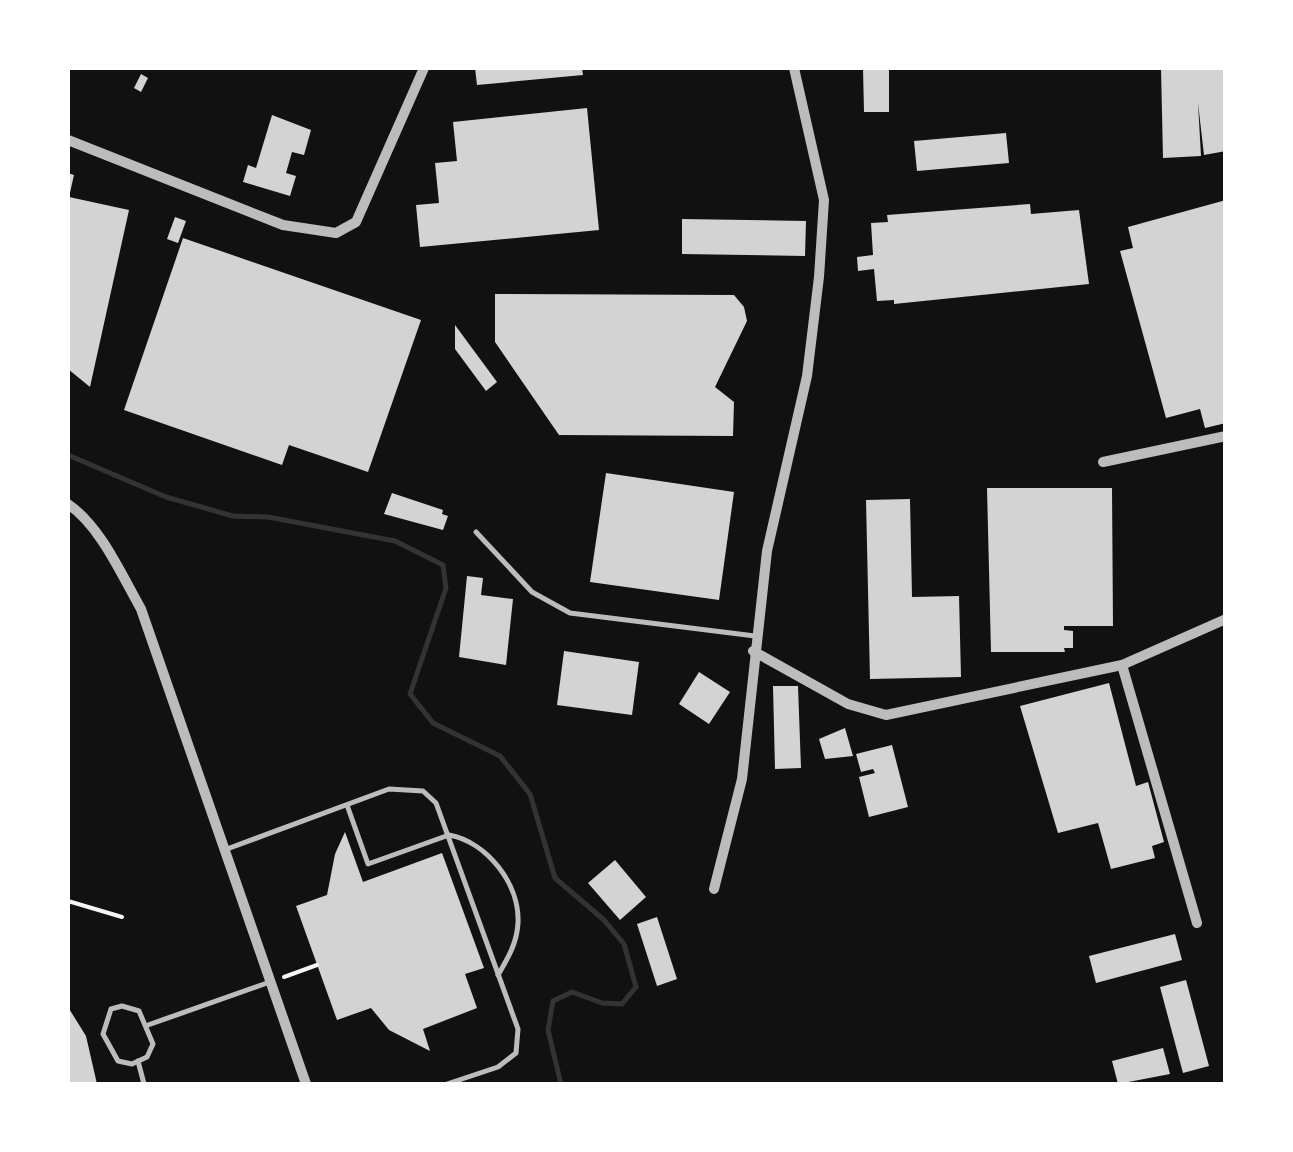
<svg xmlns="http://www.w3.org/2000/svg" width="1293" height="1152" viewBox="0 0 1293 1152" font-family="'Work Sans',sans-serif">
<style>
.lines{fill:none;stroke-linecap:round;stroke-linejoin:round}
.stream{stroke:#333;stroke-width:5}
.building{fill:#d3d3d3}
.path{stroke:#f5f5f5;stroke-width:4}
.service{stroke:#bcbcbc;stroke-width:5}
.minor{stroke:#bcbcbc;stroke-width:10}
</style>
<rect width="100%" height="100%" fill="#111"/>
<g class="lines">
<path class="stream" d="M68,455L166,497L233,516L268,517L395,541L443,565L446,588L410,694L433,723L500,756L530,794L555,878L604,920L624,944L636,987L622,1004L602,1003L572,992L553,1001L548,1030L561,1084"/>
</g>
<g class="building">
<path d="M475,68H582L583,75L477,85Z"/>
<path d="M863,68H889V112H864Z"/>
<path d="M1161,68H1226V151L1204,155L1198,103L1201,156L1163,158Z"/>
<path d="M141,74L148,78L141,92L134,88Z"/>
<path d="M587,108L599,230L420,247L416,205L439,203L435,163L457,161L453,122Z"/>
<path d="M272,115L311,130L304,155L292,152L286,173L296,176L290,196L243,182L248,165L256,168Z"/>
<path d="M1006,133L1009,163L917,171L914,141Z"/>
<path d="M68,173L74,175L69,197L129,210L90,387L68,369Z"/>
<path d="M1226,200V423L1205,428L1200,409L1166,418L1120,251L1133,248L1128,227Z"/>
<path d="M1030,204L1031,214L1079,210L1089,284L894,304V300L877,301L874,269L858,271L857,257L873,255L871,223L888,222L887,215Z"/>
<path d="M175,217L186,221L178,243L167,239Z"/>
<path d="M682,219L806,221L805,256L682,254Z"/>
<path d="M183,238L421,320L368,472L289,445L282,465L124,410Z"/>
<path d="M495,294L734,295L744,307L747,321L715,387L734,402L733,436L559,435L495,342Z"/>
<path d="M455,325L497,382L486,391L455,349Z"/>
<path d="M606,473L734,492L719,600L590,582Z"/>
<path d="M987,488H1112L1113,626H1064V630L1073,631V648H1064L1065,652H991Z"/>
<path d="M392,493L443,510L442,514L448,516L443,530L384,514Z"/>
<path d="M910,499L912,597L959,596L961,677L870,679L866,500Z"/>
<path d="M467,576L483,578L481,595L513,599L506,665L459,657Z"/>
<path d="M564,651L639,662L632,715L557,705Z"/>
<path d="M699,672L730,692L709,724L679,704Z"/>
<path d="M1109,683L1136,786L1148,782L1164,842L1152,846L1155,858L1111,869L1098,823L1058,833L1020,706Z"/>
<path d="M773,686H798L801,768L775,769Z"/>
<path d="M845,728L853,756L825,759L819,739Z"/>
<path d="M892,745L908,807L869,817L859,777L875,773L873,769L861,772L856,754Z"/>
<path d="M345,832L363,882L442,853L484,968L465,974L477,1008L423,1029L430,1051L389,1030L371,1008L337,1020L296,906L327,895L335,854Z"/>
<path d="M615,860L646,897L620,920L588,883Z"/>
<path d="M657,917L677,979L657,986L637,924Z"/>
<path d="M1175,934L1182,960L1096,983L1089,956Z"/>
<path d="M1186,980L1209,1066L1183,1073L1160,987Z"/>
<path d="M68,1007L86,1036L97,1084H68Z"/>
<path d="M1163,1048L1170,1074L1118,1084L1112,1061Z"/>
</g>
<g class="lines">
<g class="path">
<path d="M68,901L122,917"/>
<path d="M284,977L317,965"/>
</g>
<g class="service">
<path d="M476,532L532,592L570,613L755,636"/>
<path d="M347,805L368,864L449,835C487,842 520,884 518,923C517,943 508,958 498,975"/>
<path d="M227,849L389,789L423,791L436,803L518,1029L516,1053L498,1067L447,1084"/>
<path d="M122,1006L139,1011L153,1044L147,1057L132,1064L118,1061L103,1034L111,1009Z"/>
<path d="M148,1025L270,982"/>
<path d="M138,1061L144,1084"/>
</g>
<g class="minor">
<path d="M68,140L283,225L336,233L356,222L424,68"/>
<path d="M1103,462L1226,436"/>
<path d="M68,504C101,527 121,574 141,609L306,1084"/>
<path d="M753,651L848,704L886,715L1122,665L1226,619"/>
<path d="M1122,665L1197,923"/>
<path d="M714,889L742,779L767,551L807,376L819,277L824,200L794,68"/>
</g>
</g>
<rect width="1293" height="1152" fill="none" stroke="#ffffff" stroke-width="140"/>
</svg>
